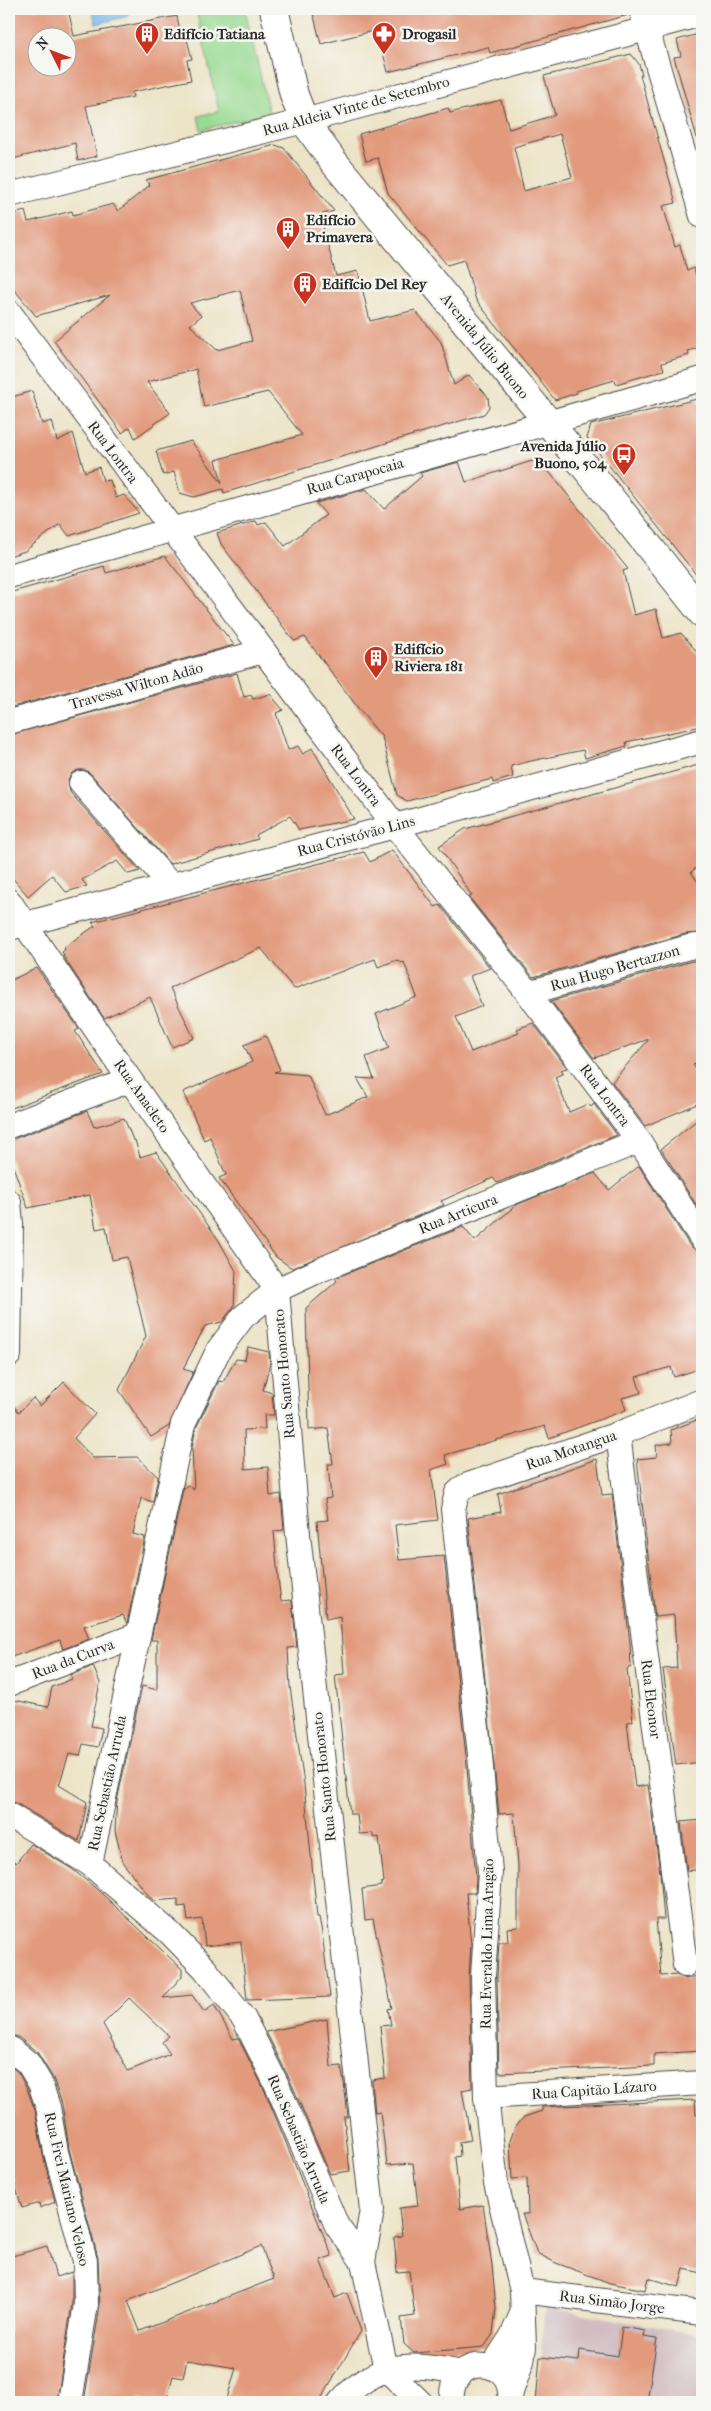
<svg xmlns="http://www.w3.org/2000/svg" width="711" height="2411" viewBox="0 0 711 2411" font-family="'IM FELL French Canon',serif">
<style>
.industrial{fill:#d2bec2}
.green{fill:#97da91;stroke:#61825e}
.water{fill:#79baee;stroke:#52728c}
.building{fill:#e29a7d;fill-rule:evenodd}
.lines{fill:none;stroke-linecap:round;stroke-linejoin:round}
.minor-casing{stroke:#484743;stroke-width:26}
.major-casing{stroke:#484743;stroke-width:30}
.minor{stroke:#fff;stroke-width:24}
.major{stroke:#fff;stroke-width:28}
.labels{text-anchor:middle;dominant-baseline:central;stroke-width:5;stroke-linejoin:round;paint-order:stroke}
.poi-label{font-size:15px;font-weight:bold;fill:#2b2b2b;stroke:#f6f6f2;text-anchor:start}
.street-label{font-size:15px;fill:#2b2b2b;stroke:#f6f6f2}
</style>
<rect width="100%" height="100%" fill="#f6f6f2"/>
<filter id="ink" filterUnits="userSpaceOnUse"><feTurbulence type="fractalNoise" baseFrequency=".02" numOctaves="2"/><feDisplacementMap in="SourceGraphic" scale="10" xChannelSelector="R" yChannelSelector="G"/><feConvolveMatrix kernelMatrix="1 2 1 2 8 2 1 2 1" color-interpolation-filters="sRGB"/></filter>
<filter id="wash" filterUnits="userSpaceOnUse"><feTurbulence type="fractalNoise" baseFrequency=".0096" numOctaves="4" result="noise"/><feDisplacementMap in="SourceGraphic" scale="20" xChannelSelector="R" yChannelSelector="G"/><feGaussianBlur stdDeviation="1.12" result="paint"/><feColorMatrix in="noise" values="0 0 0 0 0 0 0 0 0 0 0 0 0 0 0 0 0 1.4 0 .05"/><feComposite in="paint" operator="in"/></filter>
<g filter="url(#wash)">
<rect width="100%" height="100%" fill="#ede4c8"/>
<path class="industrial" d="M545,2307L702,2335V2402H536Z"/>
<path class="green" d="M204,9H245L269,113L201,130L198,116L219,111L197,14Z"/>
<path class="water" d="M92,9H127L129,16L96,24Z"/>
<g id="blocks">
<g class="building">
<path d="M9,9H68L74,36L177,16L181,36L186,35L192,59L187,60L191,80L132,92L133,97L86,106L97,156L78,161L75,143L9,160ZM38,38H68V68H38Z"/>
<path d="M312,9H628V15L490,53L488,47L388,72L377,30L321,44Z"/>
<path d="M702,33V137L697,138L674,57L681,56L677,40Z"/>
<path d="M631,54L639,64L642,75H640L676,203L663,206L669,226L675,247L680,245L687,271L694,268L702,298V347L688,351L689,355L662,363L664,370L616,384L615,380L576,391L577,393L555,400L476,300L464,260L447,265L388,193L378,158L366,161L359,134L448,108L450,113L501,100L509,129L555,115L544,76ZM560,134L572,177L524,191L514,147Z"/>
<path d="M275,145L284,148L334,211L320,215L336,276L358,271L370,321L415,310L441,342L454,385L469,375L488,397L489,407L484,414L393,441L224,493L223,489L194,497L180,493L174,472L163,475L156,451L191,441L222,483L216,460L302,435L268,392L204,407L196,369L147,382L170,413L135,438L130,427L122,433L54,341L110,295L36,316L9,283V215L25,211L28,222L72,211L73,215L113,204L118,211L150,185L146,180ZM240,290L252,341L217,350L190,325L201,316L190,303Z"/>
<path d="M32,391L42,424L52,421L57,441L73,433L85,472L99,467L103,481L110,480L116,498L124,495L139,513L69,536L60,524L25,551L9,556V398Z"/>
<path d="M697,399L699,405L702,404V582L587,438L591,425Z"/>
<path d="M532,461L541,462L628,569L623,571L634,615L656,609L663,638L681,633L702,658V726L626,742L627,746L585,758L583,750L531,761L511,766L513,777L493,783L492,779L407,801L397,795L382,737L361,712L305,637L294,641L221,544L217,533L256,521L258,525L266,522L285,546L326,515L316,503L366,489L384,509L422,476L420,473L459,462L466,482Z"/>
<path d="M165,556L234,645L9,708V593L104,566L106,573Z"/>
<path d="M237,673L244,697L251,695L253,699L270,694L283,710L276,713L288,750L298,746L303,754L312,748L354,819L299,830L290,816L256,835L258,839L170,864L91,774L85,770H78L72,773L68,779L70,792L140,871L128,874L117,861L82,880L87,886L66,892L52,875L28,896L9,874V735Z"/>
<path d="M702,764V864L691,872L702,888V933L685,934L533,977L469,897L472,896L439,846L465,829Z"/>
<path d="M392,850L435,907L440,905L490,968L470,976L482,1006L456,1017L471,1052L519,1033L517,1029L533,1023L567,1068L561,1070L564,1073L555,1077L569,1112L588,1104L591,1107L594,1104L617,1135L497,1183L493,1178L441,1201L444,1205L292,1268L276,1257L219,1178L226,1175L210,1137L204,1140L183,1092L252,1062L244,1045L266,1036L280,1070L274,1072L308,1075L325,1115L368,1097L357,1078L374,1079L366,1057L389,1048L376,1014L417,997L404,962L400,963L397,960L378,967L375,959L294,989L261,948L170,988L194,1038L172,1047L150,997L104,1018L63,956L64,955L62,952L65,950L64,947L95,926L92,922L364,852L370,862Z"/>
<path d="M692,961H702V1061L693,1064L702,1077V1102L645,1126L612,1082L649,1039L594,1058L551,1001Z"/>
<path d="M37,968L79,1029L75,1031L103,1074L9,1109V981Z"/>
<path d="M87,1111L94,1127L124,1118L133,1140H135L140,1157L156,1152L218,1239L236,1271L234,1306L222,1322L205,1326L183,1369L193,1372L169,1426L151,1437L119,1390L146,1336L127,1257L112,1260L106,1227L96,1229L90,1195L28,1208L9,1155V1144L16,1138Z"/>
<path d="M702,1116V1214L661,1149Z"/>
<path d="M639,1166L690,1246L702,1253V1368L674,1377L671,1367L636,1377L641,1393L622,1398L626,1410L549,1438L545,1426L445,1455L448,1464L431,1470L438,1520L395,1525L399,1560L444,1556L466,1756L476,1878L475,1893H466L471,1944L469,1976L472,2088L462,2090L471,2140L459,2142L460,2156L455,2157L460,2209L483,2205L492,2265L496,2308L493,2334L484,2347L414,2353L404,2344L401,2318L415,2316L409,2271L397,2272L394,2237L402,2236L399,2208L418,2206L413,2163L387,2165L380,2112L375,2113L372,2080L385,2078L380,2026L391,2025L388,2009L392,2008L373,1919L365,1920L362,1889L381,1886V1883L384,1882L379,1837L373,1838V1833L359,1834L357,1814H350L335,1675L344,1674L340,1616L326,1619L317,1521L328,1520L325,1499L331,1498L328,1464H333L328,1428L309,1430L306,1308L337,1281L335,1278L463,1227L475,1241L516,1205L595,1173L609,1190Z"/>
<path d="M248,1347L269,1352L270,1363L263,1390L272,1393L274,1415H264L265,1429L244,1430L245,1469L268,1467L270,1496L281,1494L284,1530L274,1531L278,1579L281,1601L291,1600L292,1602L297,1647L288,1648L290,1687L304,1784L317,1917H319L322,1933L330,1997L247,2000L241,1942L205,1946L202,1919L188,1921L186,1906L178,1907V1899L154,1901L149,1896L123,1863L115,1831L117,1801L142,1686L157,1690V1640H151L183,1489L188,1485L194,1490L192,1448L196,1428L219,1381L223,1382L236,1359L245,1360Z"/>
<path d="M64,1382L95,1414L74,1438L93,1458L137,1457L158,1477L153,1502L141,1498L133,1534L145,1537L127,1624L123,1615L84,1626L89,1639L63,1649L60,1640L9,1658V1401L19,1412L33,1398L40,1406Z"/>
<path d="M702,1418V1762L676,1765L663,1669L677,1668L674,1615L655,1617L637,1459L657,1457L656,1445L672,1443L671,1430Z"/>
<path d="M597,1459L602,1495L612,1494L630,1643L631,1667L627,1669L633,1721L627,1722L635,1787L648,1785L660,1873L664,1919H656L661,1976L677,1975L686,1979L702,1975V2051L654,2054V2066L499,2073L497,1976L499,1942H508L507,1928L518,1927V1865L514,1813L499,1814L468,1518L501,1512L498,1494Z"/>
<path d="M93,1666L100,1683L91,1726L102,1728L98,1747L83,1744L80,1756L69,1754L59,1785L87,1802L79,1841L16,1803L9,1801V1699L48,1707L52,1687L72,1679L71,1675Z"/>
<path d="M702,1820V1869L687,1871L681,1822Z"/>
<path d="M31,1844L72,1869L99,1891L182,1969V1976L163,1998L192,1995L204,2012L214,2005L233,2039L238,2038L265,2091L332,2256L320,2260L335,2298L347,2293L361,2331L319,2402H226L236,2368L187,2360L183,2378L173,2376L166,2402L138,2399L137,2402H84L100,2306L98,2258L69,2149L62,2104L53,2078L37,2052L18,2037L9,2035V1857L16,1863ZM129,1998L169,2036L162,2042L170,2054L128,2071L103,2024ZM261,2246L274,2279L140,2331L128,2301Z"/>
<path d="M327,2019L331,2067L341,2066L344,2083L348,2117H344L350,2171L330,2174L290,2080L266,2032Z"/>
<path d="M9,2065L18,2072L27,2089L35,2110L43,2155L55,2202L40,2208L39,2203L22,2208L9,2164Z"/>
<path d="M695,2100L696,2115H702V2273L684,2269L679,2287L648,2278L645,2290L610,2283L556,2263L537,2253L522,2214H528L527,2178L512,2179L510,2141L515,2127L524,2117L542,2111V2107Z"/>
<path d="M47,2246L56,2277L72,2272V2303L57,2402H9V2257Z"/>
<path d="M622,2327L645,2331L644,2337L657,2339L647,2402H536L540,2357L579,2361L580,2350L618,2356Z"/>
</g>
</g>
</g>
<g filter="url(#ink)">
<use href="#blocks" fill-opacity="0" stroke="#484743" stroke-width="1"/>
<g class="lines">
<defs>
<g id="minor">
<path d="M641,9L702,216"/>
<path d="M9,195L304,121L702,14"/>
<path d="M9,312L395,826L528,993L639,1141L702,1239"/>
<path d="M9,576L702,379"/>
<path d="M9,722L263,651"/>
<path d="M81,783L170,884"/>
<path d="M9,901L130,1080L277,1290L298,1534L372,2210L363,2262"/>
<path d="M10,928L395,826L702,741"/>
<path d="M528,993L689,947L697,946L702,948"/>
<path d="M9,1126L130,1080"/>
<path d="M9,1202L11,1224L9,1355"/>
<path d="M618,1434L685,1965"/>
<path d="M9,1684L137,1635"/>
<path d="M9,1815L90,1864L170,1933L205,1969L244,2019L277,2085L337,2226L363,2262L386,2369"/>
<path d="M90,1864L183,1424L219,1349L243,1317L277,1290L322,1269L639,1141"/>
<path d="M9,2048L28,2063L40,2083L48,2107L56,2152L85,2261L86,2304L70,2402"/>
<path d="M486,2097L702,2083"/>
<path d="M522,2291L702,2313"/>
<path d="M492,2367L512,2336L521,2316"/>
<path d="M386,2369L420,2402"/>
<path d="M511,2392L522,2361L524,2347L522,2291L496,2183L486,2097L483,1976L490,1872L480,1755L453,1509L457,1493L465,1486L618,1434L702,1401"/>
<path d="M340,2402C376,2362 411,2361 461,2373"/>
<path d="M452,2402C447,2353 516,2354 510,2402"/>
</g>
<path id="major" d="M274,9L294,95L304,121L333,161L600,485L702,613"/>
</defs>
<use href="#minor" class="minor-casing"/>
<use href="#major" class="major-casing"/>
<use href="#minor" class="minor"/>
<use href="#major" class="major"/>
</g>
</g>
<defs>
<symbol id="building-pin" viewBox="-11 -11 22 30"><path d="M0 17L-7.5 6A9.5 9.5 0 1 1 7.5 6Z" fill="#c8321e" stroke="#f6f6f2"/><path d="M-4-6H4V6H1V3H-1V6H-4ZM-2.5-4.3h1.7v1.8h-1.7ZM.8-4.3h1.7v1.8H.8ZM-2.5-1h1.7V.8h-1.7ZM.8-1h1.7V.8H.8Z" fill="#fff"/></symbol>
<symbol id="pharmacy-pin" viewBox="-11 -11 22 30"><path d="M0 17L-7.5 6A9.5 9.5 0 1 1 7.5 6Z" fill="#c8321e" stroke="#f6f6f2"/><path d="M-2-6h4v4h4v4h-4v4h-4v-4h-4v-4h4Z" fill="#fff"/></symbol>
<symbol id="bus-pin" viewBox="-11 -11 22 30"><path d="M0 17L-7.5 6A9.5 9.5 0 1 1 7.5 6Z" fill="#c8321e" stroke="#f6f6f2"/><path d="M-5-6H5V4H4V6H2V4H-2V6H-4V4H-5ZM-3.5-4V0h7V-4ZM-3.5 1.2v1.5H-2V1.2ZM2 1.2v1.5H3.5V1.2Z" fill="#fff"/></symbol>
</defs>
<g fill-rule="evenodd">
<use href="#building-pin" x="133" y="20" width="28" height="38"/>
<use href="#pharmacy-pin" x="370" y="20" width="28" height="38"/>
<use href="#building-pin" x="274" y="215" width="28" height="38"/>
<use href="#building-pin" x="291" y="270" width="28" height="38"/>
<use href="#bus-pin" x="610" y="441" width="28" height="38"/>
<use href="#building-pin" x="362" y="644" width="28" height="38"/>
</g>
<g class="labels">
<g class="poi-label">
<text x="164" y="34">Edifício Tatiana</text>
<text x="402" y="34">Drogasil</text>
<text x="306" y="220">Edifício<tspan x="306" dy="17">Primavera</tspan></text>
<text x="322" y="284">Edifício Del Rey</text>
<text x="606" y="446" text-anchor="end">Avenida Júlio<tspan x="606" dy="17">Buono, 504</tspan></text>
<text x="394" y="649">Edifício<tspan x="394" dy="17">Riviera 181</tspan></text>
</g>
<g class="street-label">
<text transform="translate(356 106) rotate(-15)">Rua Aldeia Vinte de Setembro</text>
<text transform="translate(485 346) rotate(51)">Avenida Júlio Buono</text>
<text transform="translate(113 452) rotate(53)">Rua Lontra</text>
<text transform="translate(355 476) rotate(-16)">Rua Carapocaia</text>
<text transform="translate(136 686) rotate(-16)">Travessa Wilton Adão</text>
<text transform="translate(356 775) rotate(53)">Rua Lontra</text>
<text transform="translate(356 836) rotate(-15)">Rua Cristóvão Lins</text>
<text transform="translate(615 968) rotate(-16)">Rua Hugo Bertazzon</text>
<text transform="translate(605 1095) rotate(53)">Rua Lontra</text>
<text transform="translate(142 1096) rotate(55)">Rua Anacleto</text>
<text transform="translate(458 1214) rotate(-22)">Rua Articura</text>
<text transform="translate(284 1374) rotate(-95)">Rua Santo Honorato</text>
<text transform="translate(571 1450) rotate(-19)">Rua Motangua</text>
<text transform="translate(73 1659) rotate(-21)">Rua da Curva</text>
<text transform="translate(651 1699) rotate(83)">Rua Eleonor</text>
<text transform="translate(324 1777) rotate(-96)">Rua Santo Honorato</text>
<text transform="translate(107 1783) rotate(-78)">Rua Sebastião Arruda</text>
<text transform="translate(487 1944) rotate(-89)">Rua Everaldo Lima Aragão</text>
<text transform="translate(594 2090) rotate(-4)">Rua Capitão Lázaro</text>
<text transform="translate(299 2139) rotate(67)">Rua Sebastião Arruda</text>
<text transform="translate(67 2189) rotate(77)">Rua Frei Mariano Veloso</text>
<text transform="translate(612 2302) rotate(7)">Rua Simão Jorge</text>
</g>
</g>
<rect width="711" height="2411" fill="none" stroke="#f6f6f2" stroke-width="30"/>
<g transform="translate(52 52) rotate(312)"><circle r="24" fill="#f6f6f2" stroke="#a5a5a2"/>
<path d="M0-4L9 19L0 12L-9 19Z" fill="#c8321e"/>
<text y="-8" font-size="14" font-weight="bold" text-anchor="middle" fill="#2b2b2b">N</text>
</g>
</svg>
